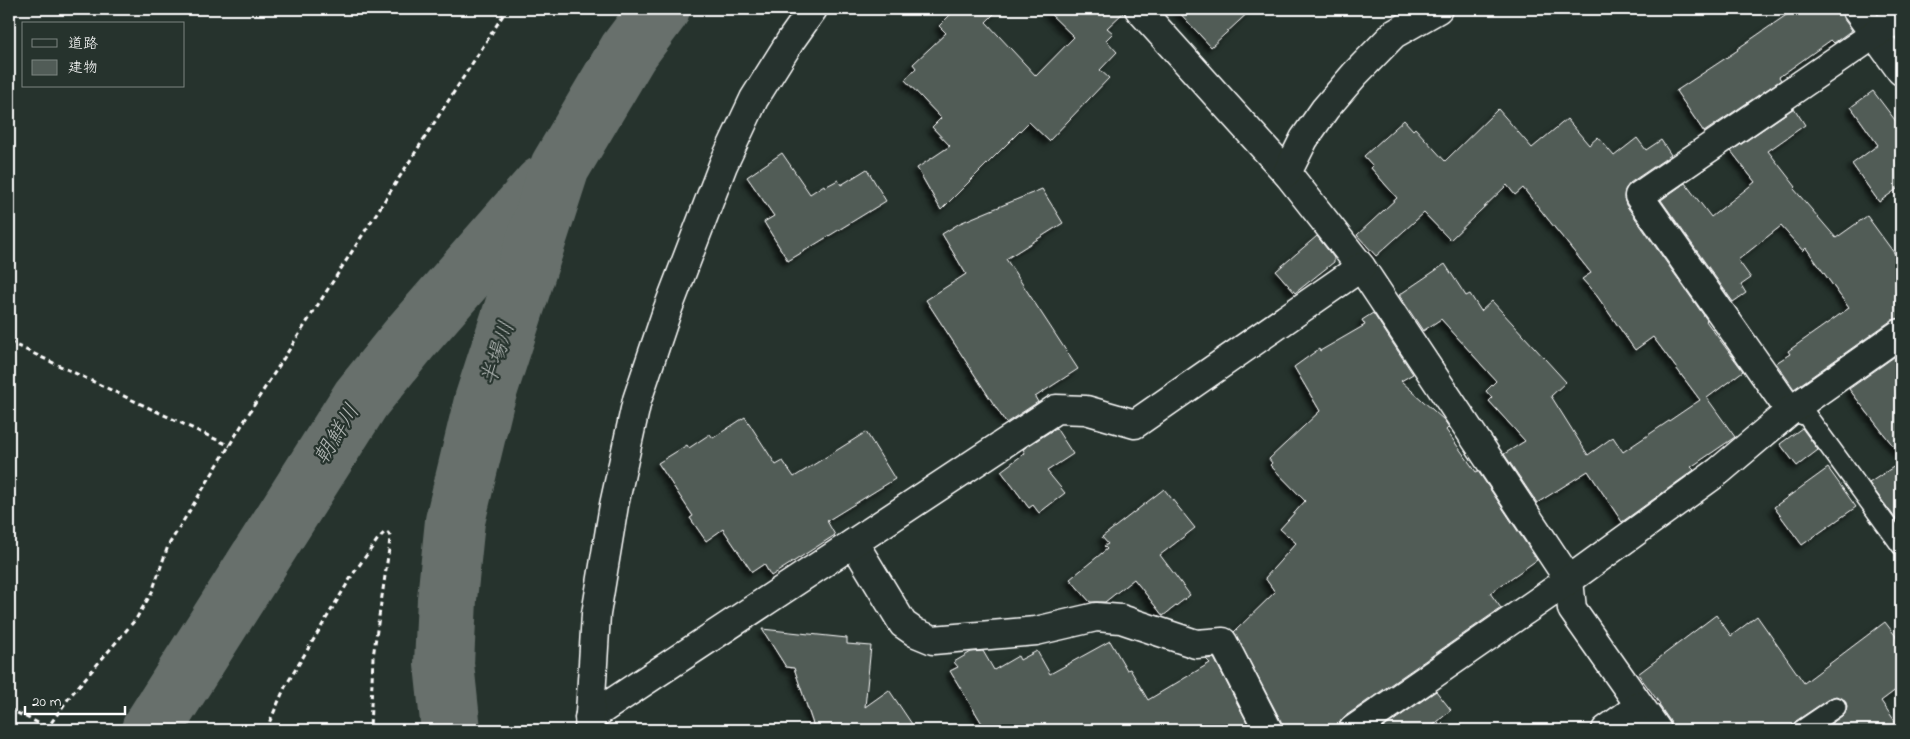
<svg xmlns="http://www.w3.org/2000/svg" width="1910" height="739" viewBox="0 0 1910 739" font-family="'Indie Flower','Klee One',sans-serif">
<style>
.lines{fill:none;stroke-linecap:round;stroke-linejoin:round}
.river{stroke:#67706c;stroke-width:60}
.building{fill:#515c57;stroke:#fff;filter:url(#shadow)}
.service-casing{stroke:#fff;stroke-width:22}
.minor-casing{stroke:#fff;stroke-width:31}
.path{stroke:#fff;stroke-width:3;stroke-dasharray:5 4;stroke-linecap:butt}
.service{stroke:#26332d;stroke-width:19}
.minor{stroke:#26332d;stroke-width:28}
.labels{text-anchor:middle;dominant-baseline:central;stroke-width:4.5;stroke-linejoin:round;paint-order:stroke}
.water-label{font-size:22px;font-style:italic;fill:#b3b8b6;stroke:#26332d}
</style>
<defs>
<filter id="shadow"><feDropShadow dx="-4.5" dy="4.5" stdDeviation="2.5" flood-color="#0009"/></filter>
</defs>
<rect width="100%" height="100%" fill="#26332d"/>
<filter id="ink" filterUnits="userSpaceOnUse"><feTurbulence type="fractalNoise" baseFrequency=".02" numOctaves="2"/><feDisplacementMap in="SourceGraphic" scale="10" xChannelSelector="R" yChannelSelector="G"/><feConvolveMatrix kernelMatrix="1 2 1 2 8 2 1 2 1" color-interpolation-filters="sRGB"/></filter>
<g filter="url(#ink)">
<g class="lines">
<g class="river">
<path d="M151,730L361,399L411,337L543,186"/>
<path d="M451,730L444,664L447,599L455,521L484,401L560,167L628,52L660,9"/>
</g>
</g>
<g class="building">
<path d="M956,9H999L986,22L1036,76L1074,37L1045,9H1124V12L1107,28L1113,33L1106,40L1117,52L1100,70L1109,78L1049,141L1029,122L941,210L917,168L950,146L932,127L941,118L905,80L916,68L913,64L946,33L939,26Z"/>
<path d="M1176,9H1252L1211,47Z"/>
<path d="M1795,9H1841L1843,18L1852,30L1834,43L1831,40L1779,77L1781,80L1704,132L1676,91L1738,50L1737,49Z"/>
<path d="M1873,91L1901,128V186L1879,202L1852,164L1878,145L1851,107Z"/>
<path d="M1794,108L1805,125L1768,151L1796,187L1794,189L1836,238L1867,216L1900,261L1895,265L1901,272V318L1892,320L1794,389L1776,363L1790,354L1788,351L1849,308L1806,248L1803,251L1781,226L1738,260L1751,278L1741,285L1746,293L1733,302L1661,200L1685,183L1711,217L1755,182L1731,151Z"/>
<path d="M1498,109L1532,148L1567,119L1589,145L1598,137L1614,156L1637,138L1646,150L1661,140L1671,155L1630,183L1625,190L1624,198L1626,205L1707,320L1706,321L1743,371L1707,398L1735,437L1691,467L1694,470L1622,522L1588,471L1537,503L1504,454L1525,441L1489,401L1492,398L1486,391L1496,381L1441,319L1423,331L1399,295L1445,264L1466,296L1470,294L1481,311L1492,301L1566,382L1551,396L1588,455L1613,437L1623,452L1700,400L1653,337L1635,350L1597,296L1582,279L1591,273L1523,188L1515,195L1507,185L1450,240L1424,213L1376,256L1357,235L1397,198L1371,168L1373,166L1364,156L1404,120L1413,130L1415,128L1445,161Z"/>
<path d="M782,153L810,194L824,185L825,187L838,180L841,185L867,169L886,201L788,261L764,222L774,216L747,177Z"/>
<path d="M1042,189L1063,223L1006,259L1078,369L1035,397L1038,402L1006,423L926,300L966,274L942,234L960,223Z"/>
<path d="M1317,236L1334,258V262L1295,293L1276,271Z"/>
<path d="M1373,313L1413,374L1401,381L1444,420L1449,427L1446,430L1476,472L1478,471L1537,560L1490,593L1501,608L1344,717L1339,723L1338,730H1284L1282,723L1234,632L1275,592L1265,578L1296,543L1280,529L1305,501L1270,465L1272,463L1269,459L1320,411L1294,367L1319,349L1320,351L1365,325L1362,320Z"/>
<path d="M1901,352V456L1849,389Z"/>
<path d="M745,417L776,465L783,461L794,477L866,432L895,479L827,521L835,535L771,576L764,564L752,572L723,529L706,541L690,518L693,516L658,463L687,445L689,448L710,434L713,438Z"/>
<path d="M1056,428L1073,454L1047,471L1065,493L1039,513L1033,505L1029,508L1001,471L1025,453L1023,449Z"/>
<path d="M1802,428L1818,450L1797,466L1780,444Z"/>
<path d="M1901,462V526L1869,483Z"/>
<path d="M1828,468L1856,507L1802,545L1774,507Z"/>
<path d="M1164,489L1195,528L1160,555L1190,595L1163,616L1134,579L1105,602H1090L1070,579L1107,549L1104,546L1108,544L1102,537Z"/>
<path d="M1716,615L1731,636L1757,616L1804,683L1885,622L1901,643V686L1881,701L1901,730H1822L1842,716L1846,711L1847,706L1845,700L1836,696L1830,698L1796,721L1792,725L1791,730H1672L1670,721L1659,705L1660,704L1638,674Z"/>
<path d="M762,629L847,638V644L871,646L865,707L889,690L916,730H815L794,668L786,667Z"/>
<path d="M1110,641L1127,670L1130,669L1148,700L1210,663L1206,659L1214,658L1251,730H986L950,671L958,667L954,662L971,652L983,651L994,670L1018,656L1020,660L1037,651L1050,674Z"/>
<path d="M1436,691L1451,710L1428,730H1380Z"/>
</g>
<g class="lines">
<defs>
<g id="service">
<path d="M1790,411L1807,416L1901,545"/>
<path d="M1802,730L1836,707"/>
</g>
<g id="minor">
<path d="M1139,9L1287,173L1361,267L1569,580L1572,609L1657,730"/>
<path d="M1856,9L1901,71"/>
<path d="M1287,173L1304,139L1325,109L1355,74L1394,34L1438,9"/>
<path d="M1790,411L1639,196L1901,16"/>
<path d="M854,543L903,624L916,633L933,640L1036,631L1096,617L1121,619L1196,644L1223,642L1268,730"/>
<path d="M589,718L1056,409L1086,410L1135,424L1361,267"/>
<path d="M589,730L596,614L614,505L637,400L667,311L723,165L754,99L791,40L813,9"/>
<path d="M1353,730L1569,580L1719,471L1790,411L1901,333"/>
<path d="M1606,730L1639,706"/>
</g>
</defs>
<use href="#service" class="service-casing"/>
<use href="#minor" class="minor-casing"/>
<g class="path">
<path d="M9,342L230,446"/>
<path d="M9,709L53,730"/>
<path d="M46,730L71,695L136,619L152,592L168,546L259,397L507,9"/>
<path d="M266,730L285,687L353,574L378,539L385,532L388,533L390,536L389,549L373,657L370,730"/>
</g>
<use href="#service" class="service"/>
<use href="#minor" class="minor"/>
</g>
</g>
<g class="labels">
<g class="water-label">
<text transform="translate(499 354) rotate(-72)">半場川</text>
<text transform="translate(338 435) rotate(-58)">朝鮮川</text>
</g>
</g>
<rect width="1910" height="739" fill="none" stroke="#26332d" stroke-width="30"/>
<rect x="15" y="15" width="1880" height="709" fill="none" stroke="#fff" stroke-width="2" filter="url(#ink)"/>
<rect x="22" y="22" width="162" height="65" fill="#26332d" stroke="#7d8581"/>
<rect x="32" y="39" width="25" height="8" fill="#26332d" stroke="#7d8581"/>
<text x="68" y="48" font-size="15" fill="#ffffff">道路</text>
<rect x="32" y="60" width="25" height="15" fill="#515c57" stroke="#7d8581"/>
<text x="68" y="72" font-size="15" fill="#ffffff">建物</text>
<path d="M25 706v8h100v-8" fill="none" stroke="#ffffff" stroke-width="2.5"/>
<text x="32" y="706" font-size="15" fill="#ffffff" stroke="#26332d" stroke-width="4" paint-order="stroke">20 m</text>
</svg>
